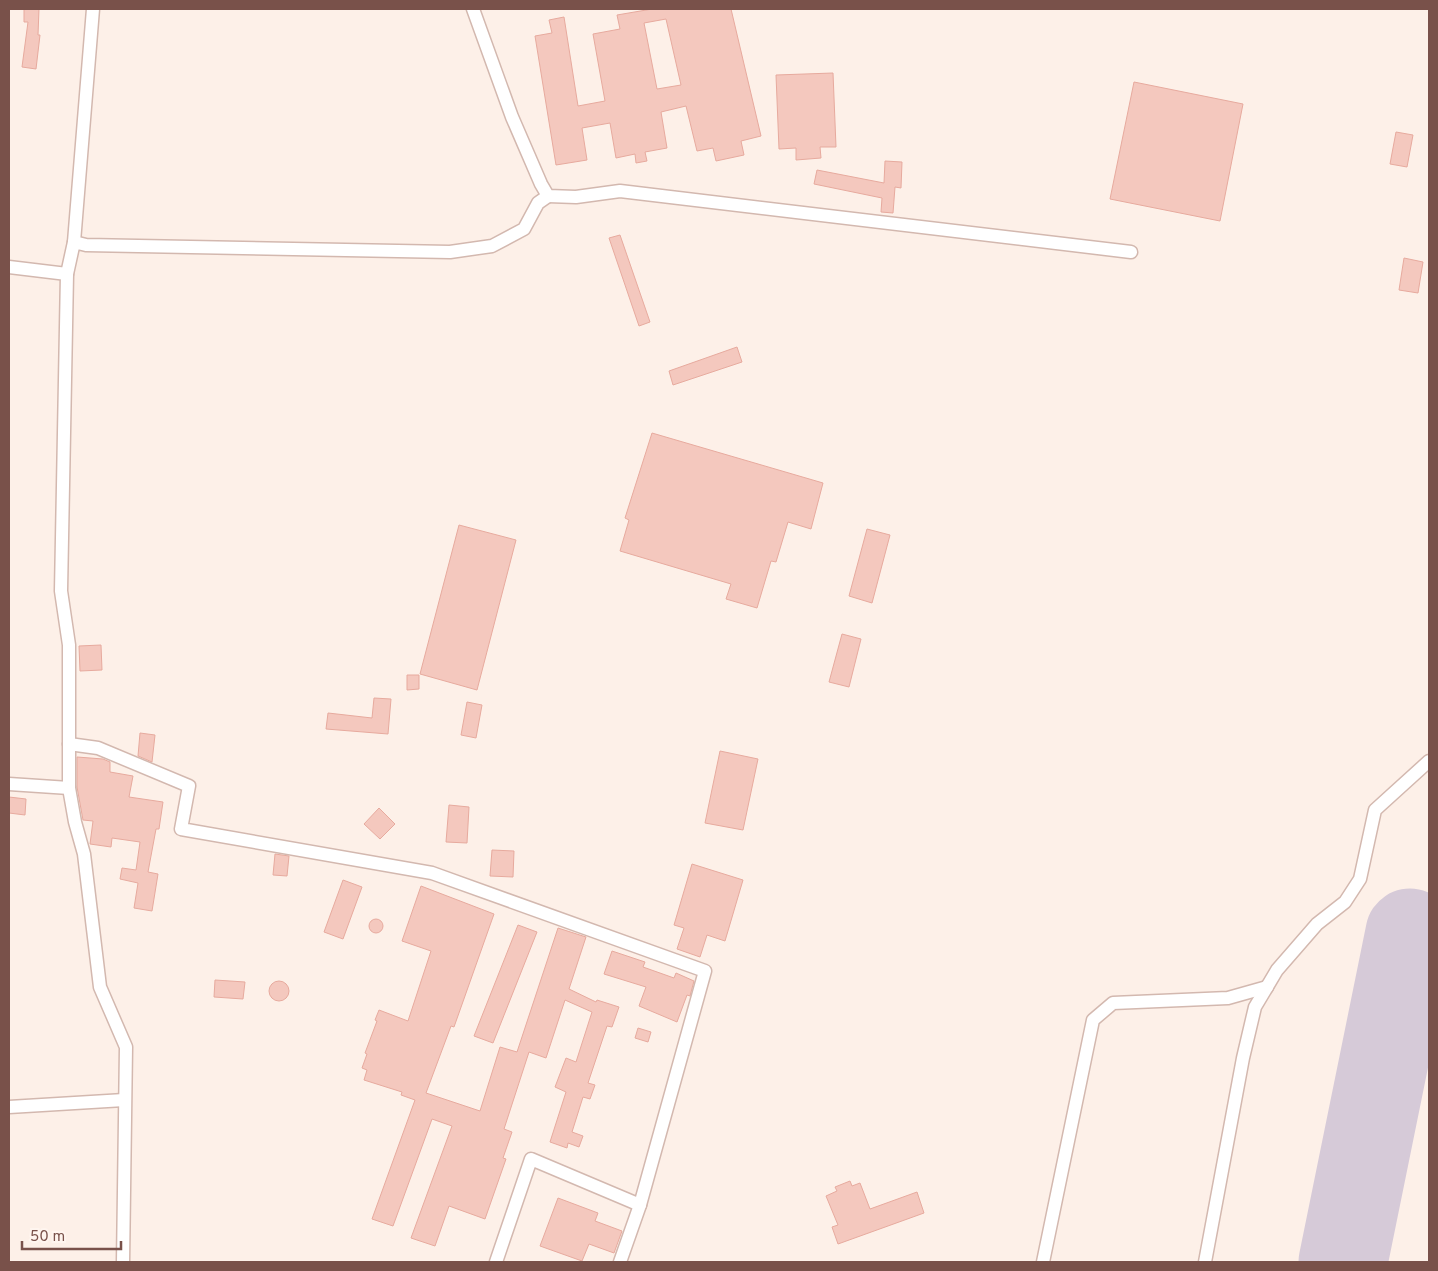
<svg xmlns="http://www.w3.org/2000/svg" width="1438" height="1271" viewBox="0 0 1438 1271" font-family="Overpass,sans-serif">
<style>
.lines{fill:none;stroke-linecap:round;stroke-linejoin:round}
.runway{stroke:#d6cad8;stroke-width:89}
.building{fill:#f4c8be;stroke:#e7aa9e;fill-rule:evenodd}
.minor-casing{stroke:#d3b8af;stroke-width:15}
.minor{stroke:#fff;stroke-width:12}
</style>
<rect width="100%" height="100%" fill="#fdf0e8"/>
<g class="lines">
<path class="runway" d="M1343,1262L1410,933"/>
</g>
<g class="building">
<path d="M24,9H39L38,35H40L36,69L22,67L28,22H24Z"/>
<path d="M652,9H731L761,136L741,141L744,155L716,161L713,148L697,151L686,106L661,112L667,148L645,152L647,161L636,163L635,154L616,158L610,123L582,128L587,160L556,165L535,36L552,33L549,20L564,17L578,106L605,101L593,34L620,29L617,15ZM666,19L681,85L657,89L644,23Z"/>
<path d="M833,73L836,147H820L821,158L796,160V148L779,149L776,75Z"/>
<path d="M1134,82L1243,104L1220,221L1110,199Z"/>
<path d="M1396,132L1413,135L1407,167L1390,164Z"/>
<path d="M885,161L902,162L901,188L895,187L893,213L881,212L882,198L814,184L817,170L884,183Z"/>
<path d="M620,235L650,322L639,326L609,238Z"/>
<path d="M1404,258L1423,262L1418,293L1399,290Z"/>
<path d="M737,347L742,362L673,385L669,371Z"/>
<path d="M652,433L823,483L811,529L788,522L776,562L771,561L757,608L726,599L731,584L620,551L629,520L625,518Z"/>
<path d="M459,525L516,540L477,690L420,674Z"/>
<path d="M867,529L890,535L872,603L849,596Z"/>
<path d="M842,634L861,639L849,687L829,682Z"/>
<path d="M101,645L102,670L80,671L79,646Z"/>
<path d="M407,675H419V689L407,690Z"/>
<path d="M374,698L391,699L388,734L326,729L328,713L372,718Z"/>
<path d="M467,702L482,705L476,738L461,735Z"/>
<path d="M140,733L155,735L152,762L138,756Z"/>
<path d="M720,751L758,759L743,830L705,823Z"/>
<path d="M77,757L103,759L110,762V772L133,776L129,797L163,802L159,829H156L148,872L158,874L152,911L134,908L138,883L120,879L122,868L136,870L140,842L112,838L111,847L90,844L93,821L83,820L77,787Z"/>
<path d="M9,797L26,799L25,815L9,813Z"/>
<path d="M449,805L469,807L467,843L446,842Z"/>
<path d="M379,808L395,824L380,839L364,824Z"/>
<path d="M492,850L514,851L513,877L490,876Z"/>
<path d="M275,854L289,856L287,876L273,875Z"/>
<path d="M692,864L743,880L725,941L707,935L700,957L677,949L684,928L674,925Z"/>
<path d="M343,880L362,887L343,939L324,932Z"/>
<path d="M421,886L494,914L454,1027L451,1026L426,1093L480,1111L500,1047L517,1052L558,928L586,937L569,989L596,1002L597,1000L619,1007L612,1027L607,1026L588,1083L595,1085L590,1099L583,1097L572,1132L583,1136L579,1147L568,1143L567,1148L550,1142L566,1092L555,1087L566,1058L576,1062L592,1012L565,1000L546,1058L529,1052L504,1129L512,1132L503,1158L506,1159L485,1219L449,1206L435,1246L411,1238L452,1126L432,1119L393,1226L372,1219L415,1100L401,1095L402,1092L364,1080L367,1070L362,1068L367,1054L365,1053L377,1021L375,1020L379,1010L408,1021L431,951L402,941Z"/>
<circle cx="376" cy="926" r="7"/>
<path d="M518,925L537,932L493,1043L474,1036Z"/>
<path d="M612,951L645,962L643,967L674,978L676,973L694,981L690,996L687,995L677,1022L639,1006L646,987L604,974Z"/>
<path d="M215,980L245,982L243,999L214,997Z"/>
<circle cx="279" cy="991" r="10"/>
<path d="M638,1028L651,1032L648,1042L635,1038Z"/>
<path d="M850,1181L852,1186L860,1183L870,1209L917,1192L924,1213L838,1244L832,1227L838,1225L826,1196L837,1191L835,1187Z"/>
<path d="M558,1198L598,1213L595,1221L622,1231L614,1253L589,1244L582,1261L540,1246Z"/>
</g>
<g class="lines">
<defs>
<g id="minor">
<path d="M473,9L512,117L541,184L548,196L576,197L620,191L1131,252"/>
<path d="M74,242L93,9"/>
<path d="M9,267L67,274"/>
<path d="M69,744L98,748L189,786L181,829L432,873L705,971L640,1205L620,1262"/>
<path d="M9,784L69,788"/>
<path d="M9,1107L124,1100"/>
<path d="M123,1262L126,1047L100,987L84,854L75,822L69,788V645L61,591L67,274L74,242L86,245L450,252L492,246L524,229L538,203L548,196"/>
<path d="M496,1262L531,1159L640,1205"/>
<path d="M1043,1262L1093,1020L1113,1003L1228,998L1267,987"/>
<path d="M1205,1262L1243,1058L1255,1007L1277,970L1317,924L1345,902L1360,879L1375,810L1429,761"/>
</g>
</defs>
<use href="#minor" class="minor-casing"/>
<use href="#minor" class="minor"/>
</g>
<rect width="1438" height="1271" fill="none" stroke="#79514a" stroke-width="20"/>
<path d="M22 1241v8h99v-8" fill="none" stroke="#79514a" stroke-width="2.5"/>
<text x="30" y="1241" font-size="15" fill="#79514a" stroke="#fff5ef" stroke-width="4" paint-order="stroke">50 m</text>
</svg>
